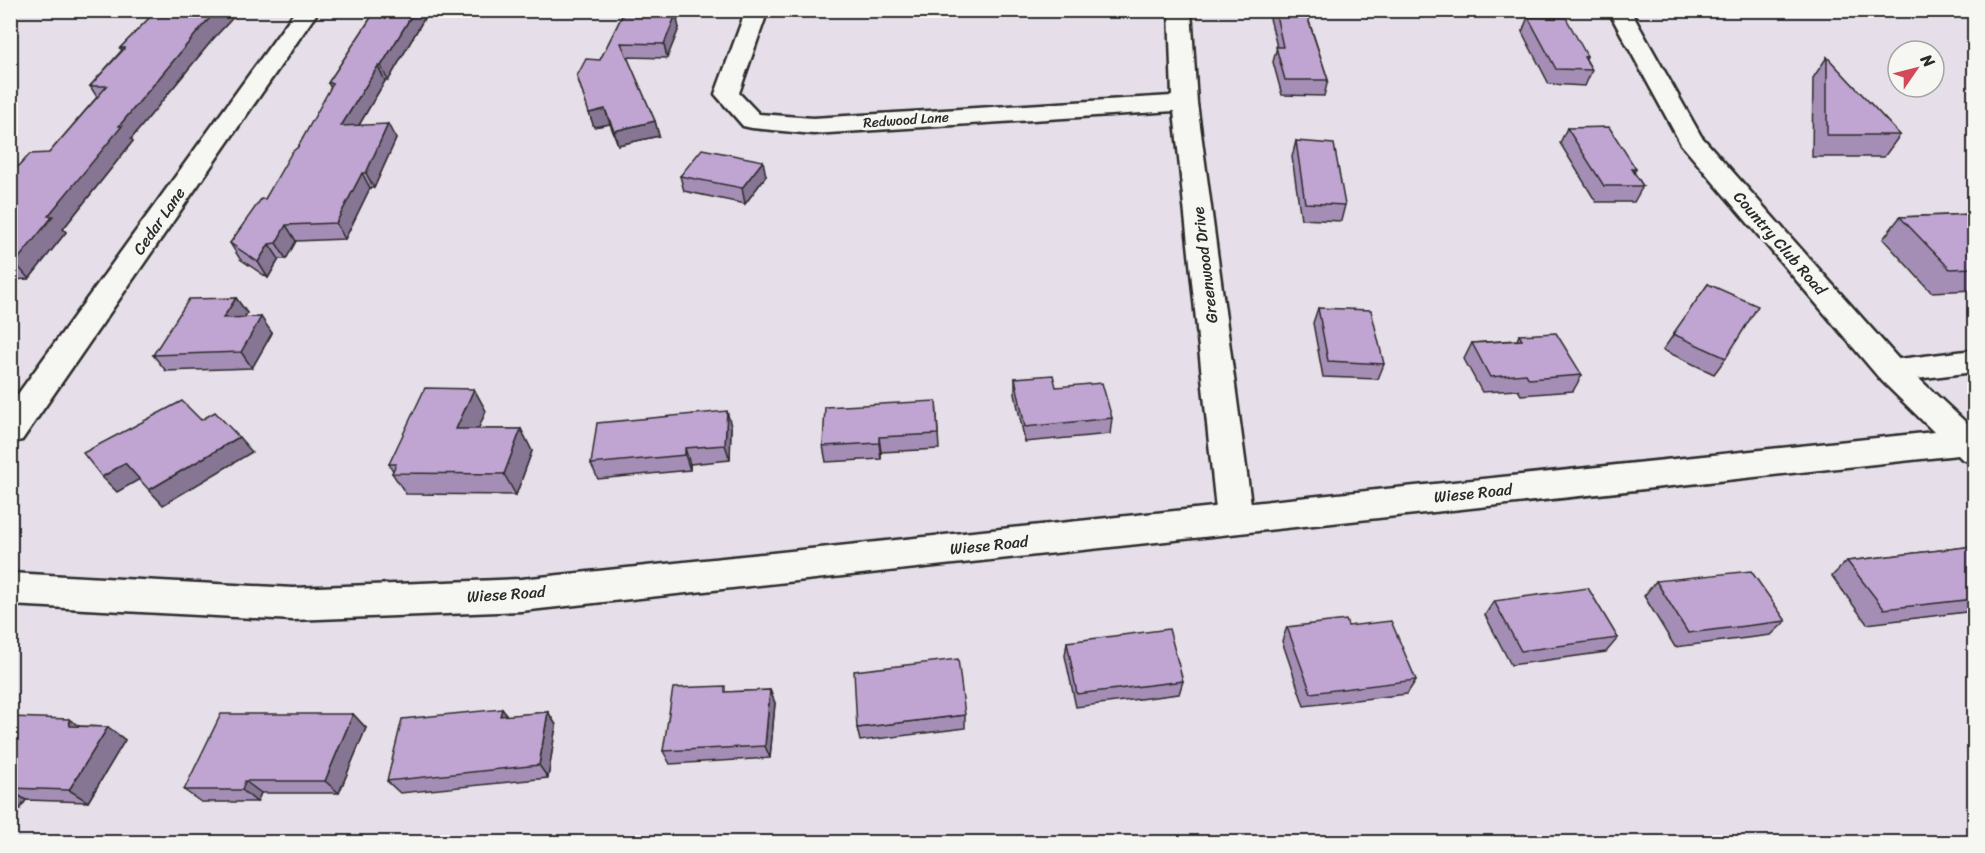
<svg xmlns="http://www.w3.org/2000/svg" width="1985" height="853" viewBox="0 0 1985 853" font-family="Sriracha,sans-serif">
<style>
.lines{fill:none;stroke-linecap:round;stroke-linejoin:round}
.minor-casing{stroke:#2b2b2b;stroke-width:5}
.tertiary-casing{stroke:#2b2b2b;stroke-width:5}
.minor{fill:#f6f6f2;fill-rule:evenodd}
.tertiary{fill:#f6f6f2;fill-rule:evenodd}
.wall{fill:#a58eb5;stroke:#2b2b2b;stroke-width:1.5}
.shaded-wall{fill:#867493;stroke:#2b2b2b;stroke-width:1.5}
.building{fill:#c0a5d2;stroke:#2b2b2b;stroke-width:1.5}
.labels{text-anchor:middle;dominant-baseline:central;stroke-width:5;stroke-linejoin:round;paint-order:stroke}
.far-street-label{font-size:14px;fill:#2b2b2b;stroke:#f6f6f2}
.street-label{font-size:16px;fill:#2b2b2b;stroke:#f6f6f2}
</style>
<rect width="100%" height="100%" fill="#e6dee8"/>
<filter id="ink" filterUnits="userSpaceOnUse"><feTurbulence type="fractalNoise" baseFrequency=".0167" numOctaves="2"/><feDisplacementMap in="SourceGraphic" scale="12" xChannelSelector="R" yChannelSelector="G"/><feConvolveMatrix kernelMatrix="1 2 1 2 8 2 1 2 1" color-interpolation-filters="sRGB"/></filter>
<g filter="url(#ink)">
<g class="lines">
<defs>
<g id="minor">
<path d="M296,10H319L22,440L10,443V405Z"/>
<path d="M746,10H768L739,93L759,114L813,118L1172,96L1169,10H1191L1197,103L1253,519L1248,529L1235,533L1222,529L1217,519L1174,111L813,134L752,128L743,126L715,94Z"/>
<path d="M1974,350V372L1891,382L1880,379L1875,371L1880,363L1891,360Z"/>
</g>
<path id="tertiary" d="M1608,10H1630L1701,136L1902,363L1974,430V463L1962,459L1958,455L521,611L293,620L10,605V573L293,588L521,579L1934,432L1880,379L1681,144Z"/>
</defs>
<use href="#minor" class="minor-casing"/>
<use href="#tertiary" class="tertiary-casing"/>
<use href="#minor" class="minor"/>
<use href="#tertiary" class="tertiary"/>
</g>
<g class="wall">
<path d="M157,10H240L213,39L131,139L133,141L63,229L66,232L29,279L10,280V166H19L49,153L97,97L90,86L122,50L120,48Z"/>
<path d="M376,10H429L388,81H385L359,125L396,139L374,188H370L345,239L296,241L286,259H279L268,278L240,259L230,243L265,199L298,147L331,88L328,83Z"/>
<path d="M625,10H669L667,14L679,28L667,58L627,57L655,121L659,136L618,145L610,124L594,127L577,76L600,60Z"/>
<path d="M1268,10H1310L1311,13L1309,21L1328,80L1324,96L1282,95L1273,62L1277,47Z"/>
<path d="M1528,17L1587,56L1586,59L1592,70L1585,86L1549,84L1522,32Z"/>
<path d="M1827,57L1900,135L1884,157H1812L1813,78Z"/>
<path d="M1567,128L1636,169L1634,173L1643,186L1634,202H1596L1560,143Z"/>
<path d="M1296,141L1345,205L1341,221L1301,219L1292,157Z"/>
<path d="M680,176H766L745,204L684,191Z"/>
<path d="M1974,214V290L1931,292L1883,239L1900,217Z"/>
<path d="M1708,284L1726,358L1714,374L1663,350Z"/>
<path d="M236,298L247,313L244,318L272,333L252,368L166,371L153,355Z"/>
<path d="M1318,308L1384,364L1378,379L1323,377L1313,323Z"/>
<path d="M1519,335L1582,375L1573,391L1521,395L1518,390L1482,392L1464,359L1472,343L1517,340Z"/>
<path d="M1015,378L1056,387L1112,418L1110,434L1025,442L1015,394Z"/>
<path d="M474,389L486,411L478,429H521L532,451L516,495L406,494L392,473L393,471L389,464Z"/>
<path d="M936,401L939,449L881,452V459L826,462L823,446Z"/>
<path d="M731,426L730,460L690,464V470L598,479L591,464Z"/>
<path d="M1974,546V611L1867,624L1832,576L1847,561Z"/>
<path d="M1656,581L1786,621L1771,635L1675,647L1644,596Z"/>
<path d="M1494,601L1618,638L1606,652L1511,665L1485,615Z"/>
<path d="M1348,626L1416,680L1407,694L1304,706L1282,641L1287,627Z"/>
<path d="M1067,642L1183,681L1179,694L1076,707L1065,656Z"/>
<path d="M770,690L775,703L770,758L670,764L663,751L727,692Z"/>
<path d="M502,709L507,716L548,712L556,725L548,778L400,793L387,781Z"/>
<path d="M353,714L366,728L339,793H261L257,802H201L184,790Z"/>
<path d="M965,715V728L860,741L857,728Z"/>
<path d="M10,717L79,726L108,727L125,740L88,802L26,800L20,809L10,808Z"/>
</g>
<g class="shaded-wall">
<path d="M218,10H240L213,39L131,139L133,141L63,229L66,232L29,279L15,263L48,216L119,126L204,24Z"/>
<path d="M415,10H429L388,81L381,66Z"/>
<path d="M659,10H669L661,28L657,14Z"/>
<path d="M676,14L679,28L667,58L664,44Z"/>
<path d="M378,66L385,81L349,142L341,126Z"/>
<path d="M605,109L610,124L594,127L589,113Z"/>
<path d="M655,121L659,136L618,145L614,131Z"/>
<path d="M388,124L396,139L374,188L366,173Z"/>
<path d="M763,161L766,176L745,204L742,188Z"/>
<path d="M362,173L370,188L345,239L336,223Z"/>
<path d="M286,225L296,241L286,259L276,243Z"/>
<path d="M269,244L279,259L268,278L258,262Z"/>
<path d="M236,298L247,313L235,334L223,318Z"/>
<path d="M261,317L272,333L252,368L241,352Z"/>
<path d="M474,389L486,411L469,451L456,429Z"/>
<path d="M727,411L731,426L730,460L725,445Z"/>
<path d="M521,429L532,451L516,495L504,474Z"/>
<path d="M239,437L252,452L163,505L149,490Z"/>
<path d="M879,437L881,452V459L879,443Z"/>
<path d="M685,448L690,464V470L685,455Z"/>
<path d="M125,463L140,479L117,492L102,477Z"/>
<path d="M770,690L775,703L770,758L765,746Z"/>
<path d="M502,709L512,722L500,716Z"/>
<path d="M548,712L556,725L548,778L539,765Z"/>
<path d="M353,714L366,728L339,793L325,781Z"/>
<path d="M69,719L88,732L70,726Z"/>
<path d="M108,727L125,740L88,802L69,790Z"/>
<path d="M245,781L261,793L257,802L242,790Z"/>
<path d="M10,790L26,800L20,809L10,803Z"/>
</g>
<g class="building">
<path d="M157,10H218L204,24L119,126H122L48,216H53L15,263H10V166H19L30,154L49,153L107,86H90L125,48H120Z"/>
<path d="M376,10H415L381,66H378L341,126L388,124L366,173H362L336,223L286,225L276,243L269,244L258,262L230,243L261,199H265L292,152L298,147L333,83H328Z"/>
<path d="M625,10H659L657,14H676L664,44L621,43L655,121L614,131L605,109L589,113L577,76L586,59L600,60Z"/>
<path d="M1275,10H1310L1311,13H1306L1328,80H1285L1276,47H1283Z"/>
<path d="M1528,17L1566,18L1587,56L1584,57L1592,70L1556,69Z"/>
<path d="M1827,57L1900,135H1827Z"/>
<path d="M1609,127L1636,169H1632L1643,186H1604L1567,128Z"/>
<path d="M1296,141L1334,144L1345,205L1305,203Z"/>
<path d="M702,149L763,161L742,188L680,176Z"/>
<path d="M1974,214V268L1950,269L1900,217Z"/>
<path d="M1708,284L1758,306L1726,358L1673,334Z"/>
<path d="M236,298L223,318L261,317L241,352L153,355L189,299Z"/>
<path d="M1318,308L1371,310L1384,364L1328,361Z"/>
<path d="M1556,333L1582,375L1529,379L1526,374L1490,377L1472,343L1522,340L1519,335Z"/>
<path d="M1053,375L1056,387L1102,383L1112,418L1025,427L1015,378Z"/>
<path d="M425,388L474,389L456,429H521L504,474L392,473L396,464H389Z"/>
<path d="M182,401L201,420L215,412L239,437L149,490L125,463L102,477L83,453Z"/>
<path d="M936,401L938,434L879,437V443L823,446L825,407Z"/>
<path d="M727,411L725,445L685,448V455L591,464L597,423Z"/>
<path d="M1974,546V599L1884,609L1847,561Z"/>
<path d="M1751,571L1786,621L1688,633L1656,581Z"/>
<path d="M1588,588L1618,638L1521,651L1494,601Z"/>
<path d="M1346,620L1348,626L1391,621L1416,680L1311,693L1287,627Z"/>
<path d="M1169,629L1183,681L1077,694L1067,642Z"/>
<path d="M958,659L965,715L857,728L854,671Z"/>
<path d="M725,686V692L770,690L765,746L663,751L673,688Z"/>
<path d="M502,709L500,716L548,712L539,765L387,781L402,719Z"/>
<path d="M221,714H353L325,781H245L242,790H184Z"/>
<path d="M10,717L69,719L70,726L108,727L69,790L10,788Z"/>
</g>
</g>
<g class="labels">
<g class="far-street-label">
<text transform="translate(906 120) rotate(-4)">Redwood Lane</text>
</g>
<g class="street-label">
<text transform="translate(159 221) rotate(-55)">Cedar Lane</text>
<text transform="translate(1780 243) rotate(49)">Country Club Road</text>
<text transform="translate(1205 265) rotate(-97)">Greenwood Drive</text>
<text transform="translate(1473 493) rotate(-6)">Wiese Road</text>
<text transform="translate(989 545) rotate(-6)">Wiese Road</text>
<text transform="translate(506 594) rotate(-4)">Wiese Road</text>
</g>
</g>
<rect width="1985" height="853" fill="none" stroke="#f6f6f2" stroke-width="36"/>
<rect x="18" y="18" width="1949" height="817" fill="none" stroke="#2b2b2b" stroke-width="2" filter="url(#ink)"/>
<g transform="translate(1916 69) rotate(55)"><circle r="28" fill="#f6f6f2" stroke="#a5a5a2" stroke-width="1.5"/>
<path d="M0-4.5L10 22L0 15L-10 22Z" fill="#d1495b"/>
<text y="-9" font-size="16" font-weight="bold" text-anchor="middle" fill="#2b2b2b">N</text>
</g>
</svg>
